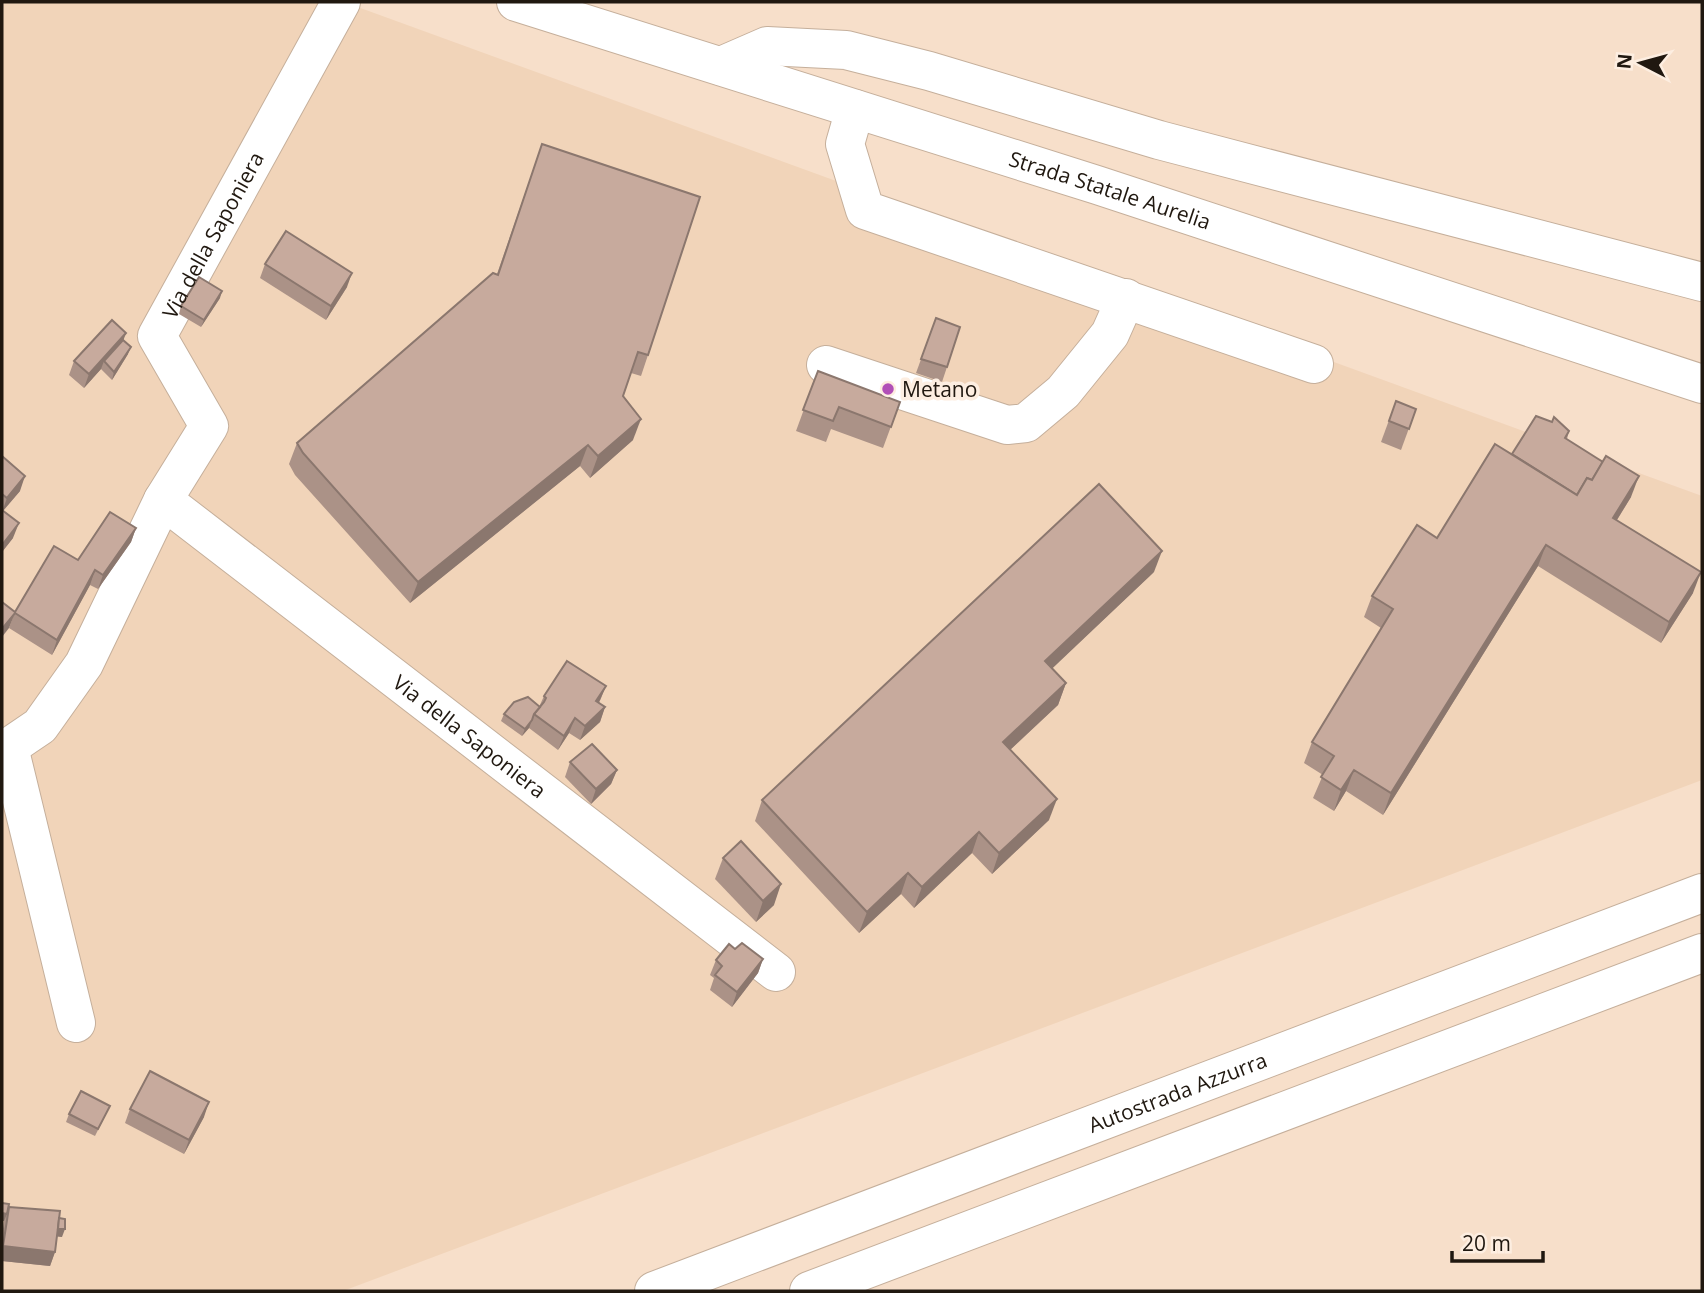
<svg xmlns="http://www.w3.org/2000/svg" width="1704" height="1293" viewBox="0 0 1704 1293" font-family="'Open Sans',sans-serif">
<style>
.built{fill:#f1d4b9}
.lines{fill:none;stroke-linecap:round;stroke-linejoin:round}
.minor-casing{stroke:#c5af9b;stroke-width:40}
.major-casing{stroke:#c5af9b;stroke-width:40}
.highway-casing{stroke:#c5af9b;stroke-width:40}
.minor{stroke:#fff;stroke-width:38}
.major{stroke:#fff;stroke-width:38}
.highway{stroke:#fff;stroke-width:38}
.wall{fill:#ab9287}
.shaded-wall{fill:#8b776e}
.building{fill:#c7aa9d;stroke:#8b776e;stroke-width:2}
.poi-dot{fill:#b14fb7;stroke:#fdeee1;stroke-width:2.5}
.labels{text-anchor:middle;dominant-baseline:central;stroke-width:7;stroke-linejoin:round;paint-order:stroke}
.street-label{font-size:21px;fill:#201810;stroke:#fdeee1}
.poi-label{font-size:21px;fill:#201810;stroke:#fdeee1;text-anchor:start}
</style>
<rect width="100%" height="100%" fill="#f7dfca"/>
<path class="built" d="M2,2H344L1702,496V780L343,1291H2Z"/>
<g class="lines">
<defs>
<g id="minor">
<path d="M721,66L767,46L846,50L929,71L1159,140L1702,282"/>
<path d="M855,109L845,144L865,210L1314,364"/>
<path d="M826,365L1007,425L1026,423L1063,392L1110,334L1126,298"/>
<path id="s1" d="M163,500L776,972"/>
<path id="s2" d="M9,747L40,726L84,664L163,500L209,426L157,336L341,2"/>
<path d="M2,749L9,747L76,1023"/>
</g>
<g id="major">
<path id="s3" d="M516,2L1097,185L1702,384"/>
</g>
<g id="highway">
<path id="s4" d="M654,1291L1702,893"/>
<path d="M809,1291L1702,953"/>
</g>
</defs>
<use href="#minor" class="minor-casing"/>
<use href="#major" class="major-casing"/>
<use href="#highway" class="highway-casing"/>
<use href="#minor" class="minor"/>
<use href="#major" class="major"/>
<use href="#highway" class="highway"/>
</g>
<g class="wall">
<path d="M542,144L648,355L641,376L631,373L623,396L633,440L590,478L580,466L410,603L295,475L289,464L297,443L497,274Z"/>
<path d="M265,264L347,287L326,320L260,278Z"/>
<path d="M220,298L201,327L179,314L181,306Z"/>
<path d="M936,318L947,367L942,382L916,373Z"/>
<path d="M123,340L128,354L112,380L101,369L84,388L69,375L74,361Z"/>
<path d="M818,371L900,402L883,448L831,429L826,442L796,431Z"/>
<path d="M1396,401L1416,409L1401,450L1381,442Z"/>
<path d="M1569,431L1567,439L1631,497L1617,520L1693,593L1661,643L1538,566L1383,815L1346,791L1334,811L1313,798L1323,775L1304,763L1312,742L1381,628L1364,617L1372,596L1437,538L1512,454Z"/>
<path d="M2,456L20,491L3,511L13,538L2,552Z"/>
<path d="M136,528L131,542L98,589L90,585L52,655L9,628L15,612L78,560Z"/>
<path d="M1154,572L1052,668L1066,683L1058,705L1010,750L1049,820L992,874L972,853L914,908L901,894L859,933L755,821L762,800Z"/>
<path d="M606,686L599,703L605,707L600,722L580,740L569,733L558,750L529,728L522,736L501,721L504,714L539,707L544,696Z"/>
<path d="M570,762L617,770L611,784L591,804L565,777Z"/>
<path d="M723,858L774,905L756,922L715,879Z"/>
<path d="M735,949L763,959L758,973L732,1007L710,990L714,978L710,975L716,960Z"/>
<path d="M110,1106L95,1136L66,1122L69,1114Z"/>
<path d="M130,1109L204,1117L184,1154L125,1123Z"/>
<path d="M9,1208L59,1218L62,1237L57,1236L55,1252L50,1266L2,1261V1236L4,1221H2Z"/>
</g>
<g class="shaded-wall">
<path d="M352,273L347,287L326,320L331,306Z"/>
<path d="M222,291L220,298L201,327L204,320Z"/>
<path d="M126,333L121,347L104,361L101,369L84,388L89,374Z"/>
<path d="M131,347L128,354L112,380L114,372Z"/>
<path d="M641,419L633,440L590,478L598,456Z"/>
<path d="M588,445L580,466L410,603L418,582Z"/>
<path d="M25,476L20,491L2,512L7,498Z"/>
<path d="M1639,476L1631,497L1605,539L1613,518Z"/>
<path d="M19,523L13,538L2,552V545Z"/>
<path d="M136,528L131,542L98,589L103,575Z"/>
<path d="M1546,545L1538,566L1383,815L1391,793Z"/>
<path d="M1162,551L1154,572L1038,682L1045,661Z"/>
<path d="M95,570L90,585L52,655L57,640Z"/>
<path d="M1701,572L1693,593L1661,643L1669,622Z"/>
<path d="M15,613L9,628L2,637V629Z"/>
<path d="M1066,683L1058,705L996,763L1003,742Z"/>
<path d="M606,686L600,700L591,715L596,701Z"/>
<path d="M605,707L600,722L580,740L585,726Z"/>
<path d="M575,718L569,733L558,750L564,736Z"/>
<path d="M532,720L529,728L522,736L525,729Z"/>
<path d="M617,770L611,784L591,804L596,789Z"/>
<path d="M1354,770L1346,791L1334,811L1341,790Z"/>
<path d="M1057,799L1049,820L992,874L999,853Z"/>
<path d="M979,832L972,853L914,908L922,887Z"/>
<path d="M908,873L901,894L859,933L867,912Z"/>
<path d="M781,884L774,905L756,922L763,901Z"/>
<path d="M763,959L758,973L732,1007L737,992Z"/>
<path d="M209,1102L204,1117L184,1154L189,1140Z"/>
<path d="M2,1213L7,1214L4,1221H2Z"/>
<path d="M56,1229H65L62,1237L53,1236Z"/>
<path d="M3,1246L55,1252L50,1266L2,1261V1250Z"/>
</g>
<g class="building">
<path d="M542,144L700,197L648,355L638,352L623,396L641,419L598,456L588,445L418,582L303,453L297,443L493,273L498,275Z"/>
<path d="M286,231L352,273L331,306L265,264Z"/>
<path d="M199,277L222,291L204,320L181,306Z"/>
<path d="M936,318L960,327L947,367L921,359Z"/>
<path d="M112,320L126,333L89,374L74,361Z"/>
<path d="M123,340L131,347L114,372L104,361Z"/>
<path d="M818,371L900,402L891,427L839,407L833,421L803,410Z"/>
<path d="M1396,401L1416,409L1409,429L1389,421Z"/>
<path d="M1536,416L1552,422L1554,417L1569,431L1565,438L1603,462L1592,480L1587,478L1577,495L1512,454Z"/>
<path d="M1495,444L1577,495L1587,478L1592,480L1606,456L1639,476L1613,518L1701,572L1669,622L1546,545L1391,793L1354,770L1341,790L1321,777L1334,756L1312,742L1393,609L1372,596L1417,525L1437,538Z"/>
<path d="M2,456L25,476L7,498L2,494Z"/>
<path d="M1099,484L1162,551L1045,661L1066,683L1003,742L1057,799L999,853L979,832L922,887L908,873L867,912L762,800Z"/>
<path d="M2,510L19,523L2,545Z"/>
<path d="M110,512L136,528L103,575L95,570L57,640L15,613L2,629V602L15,612L54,546L78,560Z"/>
<path d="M567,661L606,686L596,701L605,707L585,726L575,718L564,736L534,714L544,702L546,698L544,696Z"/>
<path d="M528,697L540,707L534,714L532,720L525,729L504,714L514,702Z"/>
<path d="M592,744L617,770L596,789L570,762Z"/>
<path d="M741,841L781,884L763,901L723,858Z"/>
<path d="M742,943L763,959L737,992L715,975L722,966L716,960L729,944L735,949Z"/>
<path d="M150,1071L209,1102L189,1140L130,1109Z"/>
<path d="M81,1091L110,1106L98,1129L69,1114Z"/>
<path d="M2,1203L9,1204L7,1214L2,1213Z"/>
<path d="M9,1207L60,1211L55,1252L3,1246Z"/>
<path d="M59,1218L65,1219V1229H58Z"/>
</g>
<circle class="poi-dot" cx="888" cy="389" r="7"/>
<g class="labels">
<g class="street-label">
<text stroke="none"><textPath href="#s3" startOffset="623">Strada Statale Aurelia</textPath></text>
<text stroke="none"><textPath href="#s2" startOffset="602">Via della Saponiera</textPath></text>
<text stroke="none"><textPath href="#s1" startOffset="387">Via della Saponiera</textPath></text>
<text stroke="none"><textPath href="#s4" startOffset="560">Autostrada Azzurra</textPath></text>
</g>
<g class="poi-label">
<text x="902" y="389">Metano</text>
</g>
</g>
<rect width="1704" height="1293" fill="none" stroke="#201810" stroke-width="7"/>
<g transform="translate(1641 63) rotate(276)" stroke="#fdeee1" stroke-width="5" paint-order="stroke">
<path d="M0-5L12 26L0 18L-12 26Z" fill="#201810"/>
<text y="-10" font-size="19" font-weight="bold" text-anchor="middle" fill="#201810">N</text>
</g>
<path d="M1452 1251v10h91v-10" fill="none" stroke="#201810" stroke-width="3.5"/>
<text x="1462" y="1251" font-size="21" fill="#201810" stroke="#fdeee1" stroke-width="5" paint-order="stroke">20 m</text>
</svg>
